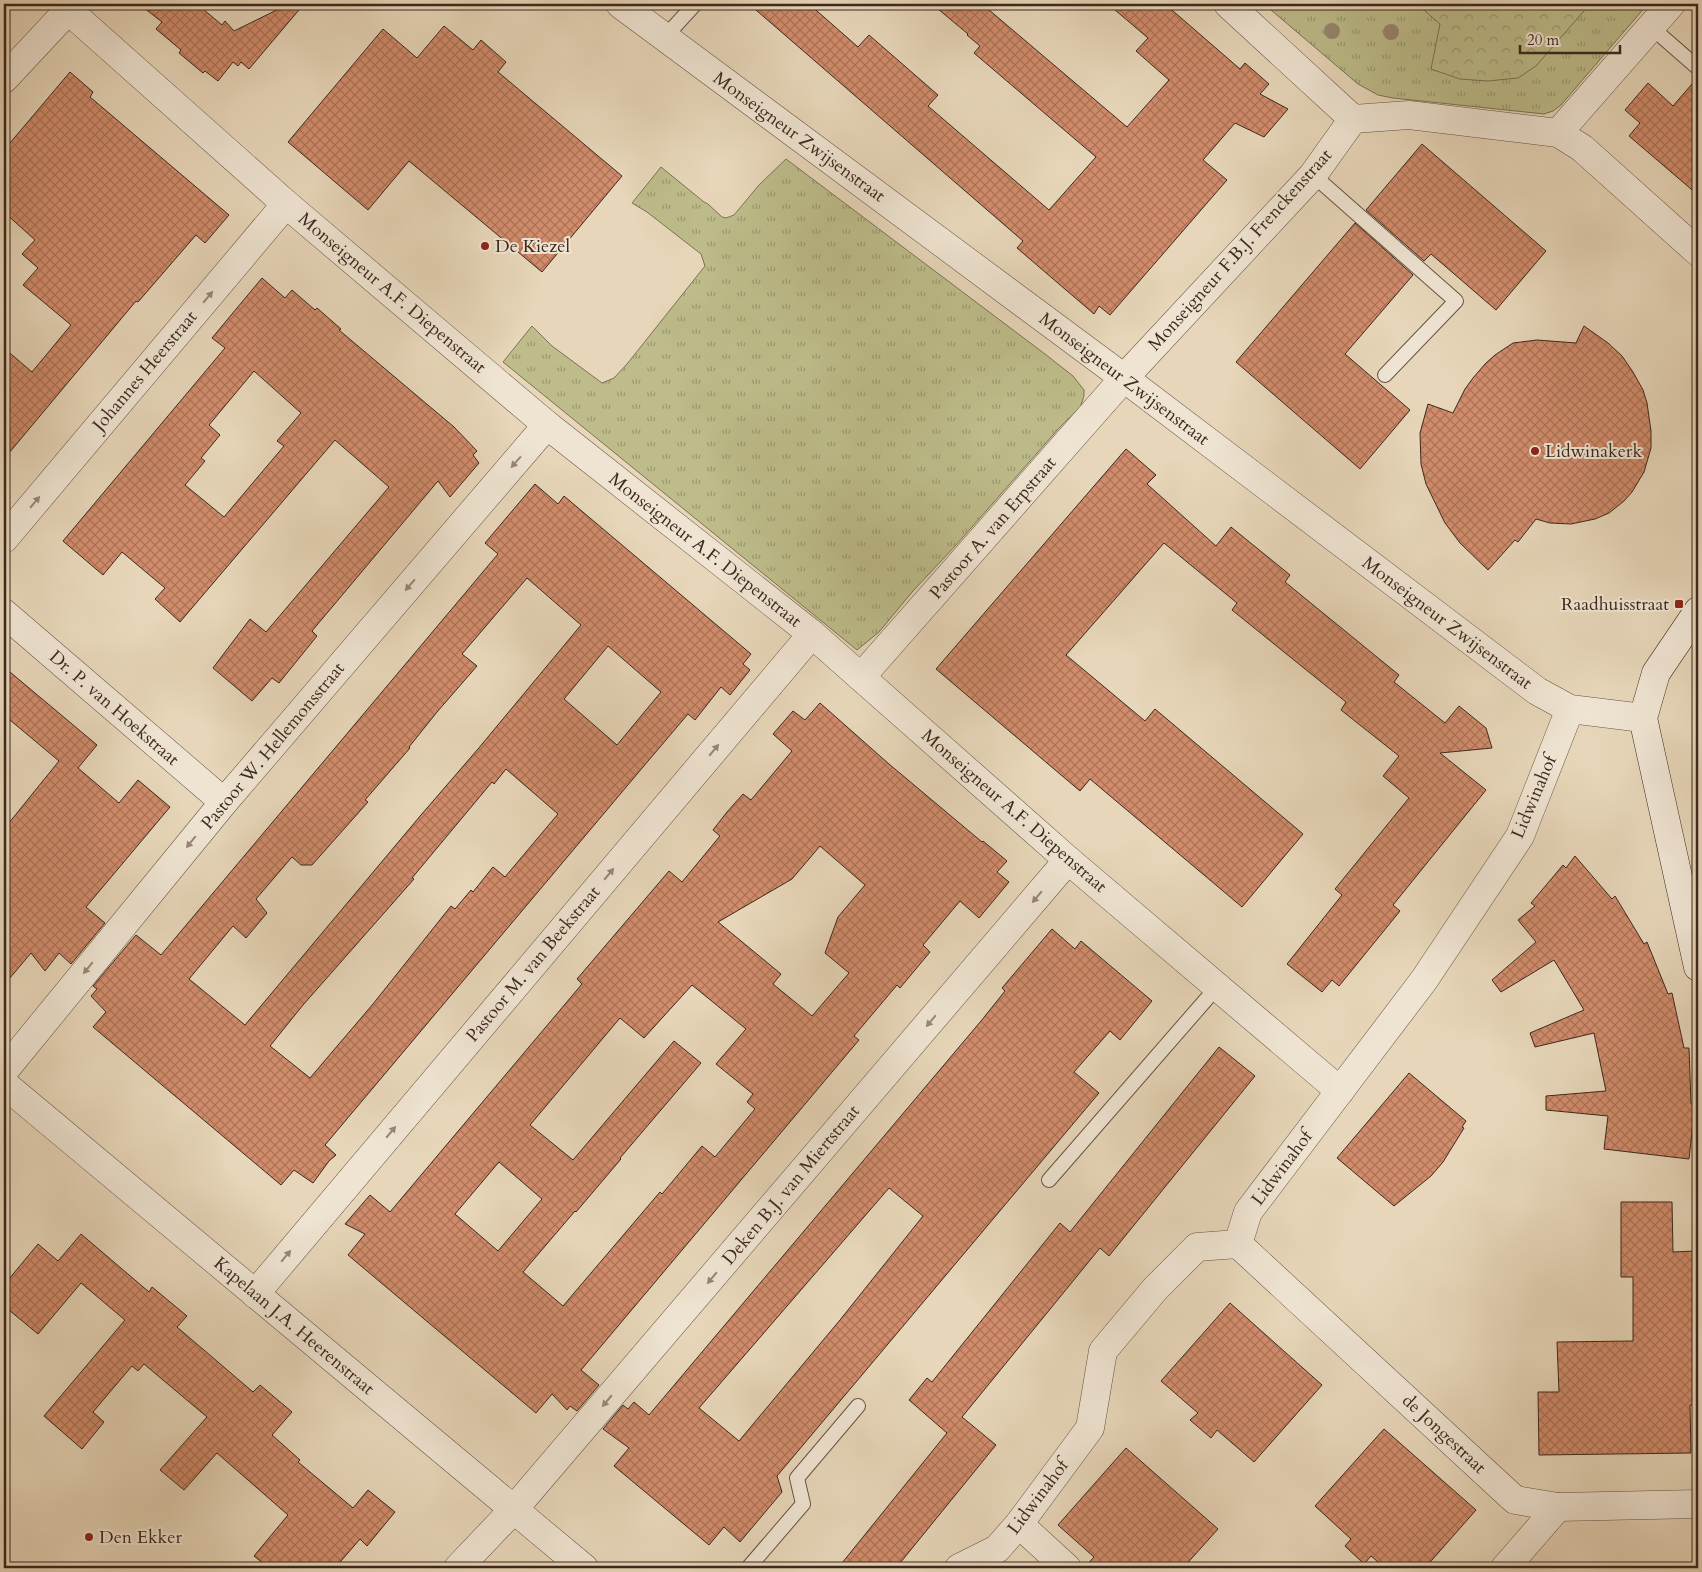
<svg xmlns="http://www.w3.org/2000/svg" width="1702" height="1572" viewBox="0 0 1702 1572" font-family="Cardo,serif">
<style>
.grass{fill:url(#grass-tufts);stroke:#7c7254}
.forest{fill:url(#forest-crowns);stroke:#7c7254}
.building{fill:url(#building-cross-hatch);stroke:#3c281d;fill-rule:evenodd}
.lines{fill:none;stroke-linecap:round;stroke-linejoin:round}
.lane-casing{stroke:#675444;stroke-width:16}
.street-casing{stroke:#675444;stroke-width:29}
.secondary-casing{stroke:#3c281d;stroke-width:29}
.lane{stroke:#efe4d2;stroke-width:14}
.street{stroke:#efe4d2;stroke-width:28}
.secondary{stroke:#efe4d2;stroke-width:28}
.tree{fill:#97876f}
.oneway{fill:#968678}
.poi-dot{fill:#8f2418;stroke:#efe4d2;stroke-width:2}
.labels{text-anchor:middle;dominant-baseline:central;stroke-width:4;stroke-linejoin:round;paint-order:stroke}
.street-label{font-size:18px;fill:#3c281d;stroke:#efe4d2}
.poi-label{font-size:18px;fill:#3c281d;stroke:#efe4d2;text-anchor:start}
</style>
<defs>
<pattern id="grass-tufts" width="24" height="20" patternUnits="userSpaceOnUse" patternTransform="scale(1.25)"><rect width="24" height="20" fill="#bdbc8a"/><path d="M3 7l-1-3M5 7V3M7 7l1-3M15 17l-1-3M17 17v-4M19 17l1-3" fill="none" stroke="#9b9970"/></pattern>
<pattern id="forest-crowns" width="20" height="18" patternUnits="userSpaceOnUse" patternTransform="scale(1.25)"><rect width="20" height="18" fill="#bdbc8a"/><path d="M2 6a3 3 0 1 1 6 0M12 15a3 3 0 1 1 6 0" fill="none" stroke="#9b9970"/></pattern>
<pattern id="building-cross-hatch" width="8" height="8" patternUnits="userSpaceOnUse" patternTransform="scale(1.25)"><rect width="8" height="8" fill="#d18c6b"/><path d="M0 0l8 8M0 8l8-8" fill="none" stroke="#ab7257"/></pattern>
</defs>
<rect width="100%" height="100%" fill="#e7d6b9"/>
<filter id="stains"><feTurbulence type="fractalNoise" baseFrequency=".004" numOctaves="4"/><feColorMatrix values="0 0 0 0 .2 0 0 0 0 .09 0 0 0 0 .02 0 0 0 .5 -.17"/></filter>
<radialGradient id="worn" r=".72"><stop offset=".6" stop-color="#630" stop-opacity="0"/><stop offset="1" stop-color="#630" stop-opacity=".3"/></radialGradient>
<g class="grass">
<path d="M1264,4H1645L1646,6L1561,105L1553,111L1544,114L1393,98L1378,95L1358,84Z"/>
<path d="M786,159L1045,354L1073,376L1084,390V396L1080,408L1060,427L956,545L913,591L879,632L857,650L503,362L532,326L552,346L602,383L614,378L627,364L705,266L701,254L647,212L632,203L661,167L704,202L708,204L722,217L726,218L734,215L759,185Z"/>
</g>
<path class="forest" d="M1417,4H1590L1536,66L1518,78L1488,81L1460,79L1431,69L1440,24Z"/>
<g class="building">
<path d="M139,4H197L222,25L225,21L234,31L289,4H304L249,69L241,62L238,66L233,62L218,81L205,71L203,73L179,53L181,50L156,29L162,22Z"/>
<path d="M749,4H809L858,47L869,35L938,95L928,106L1049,210L1096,157L974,53L980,46L967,35L968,34L932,4H982L1127,127L1169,80L1136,51L1148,38L1108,4H1165L1240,69L1245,63L1269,84L1260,94L1288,109L1264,137L1235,123L1203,160L1227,180L1110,315L1099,306L1094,314L1017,248L1023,241Z"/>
<path d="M444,26L473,50L481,40L506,62L498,72L622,176L542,272L409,161L368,210L288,142L383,29L417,58Z"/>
<path d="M70,72L93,92L90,97L229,215L205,243L196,235L138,302L136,301L4,459V348L32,372L71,325L23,285L38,268L22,254L35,240L4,212V150Z"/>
<path d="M1698,77V195L1629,136L1640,123L1625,110L1648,83L1673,106Z"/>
<path d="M1422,144L1546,251L1496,310L1431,254L1424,261L1366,210Z"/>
<path d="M1355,223L1413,275L1345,354L1410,410L1360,469L1236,362Z"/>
<path d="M262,278L285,298L292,290L315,310L317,308L341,329L339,330L454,427L477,451L473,455L479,463L450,497L438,481L312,631L317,636L279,683L272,678L252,701L213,668L250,619L266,632L389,487L335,440L180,622L155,599L165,588L122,552L103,575L63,541L225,348L212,338ZM254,371L301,413L277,441L284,446L224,517L185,485L205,461L201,458L220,435L209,425Z"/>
<path d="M1584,326L1608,343L1622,356L1633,372L1643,390L1647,403L1651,431V448L1644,472L1632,492L1624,501L1609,513L1595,519L1571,524L1550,523L1536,519L1518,542L1515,540L1488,570L1460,543L1445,523L1426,484L1421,464L1420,433L1428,404L1453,413L1465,389L1473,378L1486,363L1495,355L1513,343L1537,340L1576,343Z"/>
<path d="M1126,449L1156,475L1147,484L1216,546L1231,527L1290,575L1285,582L1399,675L1394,682L1445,723L1459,706L1486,728L1492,748L1440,753L1486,790L1393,905L1400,911L1339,986L1332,980L1322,992L1287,964L1342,895L1335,889L1409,798L1383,776L1399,756L1341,710L1346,702L1232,610L1237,603L1164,543L1066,655L1145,721L1155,709L1303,834L1242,907L1090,779L1080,791L936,669Z"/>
<path d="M535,484L558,504L564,496L751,654L743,664L750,670L730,695L721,687L695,720L688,714L643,767L325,1145L336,1155L329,1161L313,1183L294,1170L281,1185L93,1027L106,1012L91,996L97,989L93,986L136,935L161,955L498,554L485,543ZM527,578L581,625L478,749L421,815L245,1025L189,979L233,926L246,938L267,913L256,899L292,857L301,865H312L368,802L365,800L410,748L409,747L437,712L477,666L462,654ZM608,646L661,692L617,745L564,699ZM506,769L558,814L505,877L493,867L473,892L471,890L455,909L451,906L373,1004L310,1078L270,1046L303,1005L414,879L412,878L492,782L494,784Z"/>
<path d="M4,667L97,745L78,768L119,803L138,780L170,807L86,907L105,923L71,964L59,953L45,971L31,953L4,985V829L59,761L4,715Z"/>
<path d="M820,703L889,764L982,842L983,841L1007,861L997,872L1009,882L979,918L960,901L923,945L930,952L900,988L897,985L854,1036L859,1040L581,1370L599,1385L577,1411L570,1406L567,1410L552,1394L536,1413L348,1255L365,1234L345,1224L370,1195L390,1212L582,984L577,979L669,871L682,882L720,836L713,830L727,812L743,794L751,800L792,751L773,734L793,711L805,720ZM820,846L865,885L838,917L825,953L849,973L812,1016L773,984L781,974L718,922L792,879ZM692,985L746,1029L716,1064L753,1094L747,1102L755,1109L715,1157L702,1146L662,1194L660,1192L563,1306L523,1272L575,1211L576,1212L621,1159L620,1158L701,1063L674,1041L573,1160L530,1125L620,1018L644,1038ZM499,1162L542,1199L498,1251L455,1214Z"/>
<path d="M1575,856L1612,899L1615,896L1644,944L1647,942L1668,994L1672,993L1684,1048H1689L1691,1104H1695L1689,1159L1604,1149L1608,1116L1546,1110V1096L1606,1091L1594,1033L1535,1047L1530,1033L1584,1010L1554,960L1501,992L1492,980L1536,942L1518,920L1535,906L1531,903L1563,865L1566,868Z"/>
<path d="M1052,929L1075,949L1081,941L1152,1001L1120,1040L1110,1031L1074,1072L1099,1093L777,1476L782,1492L740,1542L724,1527L709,1545L614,1466L629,1448L603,1429L623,1405L628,1409L634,1402L649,1415L981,1021L1005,991L1002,988ZM889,1188L923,1216L840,1320L739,1441L699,1408Z"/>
<path d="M1219,1047L1255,1076L1109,1256L1100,1248L962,1417L996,1445L896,1568H838L947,1433L909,1400L927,1378L932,1382L1060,1223L1070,1232Z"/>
<path d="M1409,1073L1466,1121L1462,1127L1464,1128L1443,1162L1431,1176L1394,1206L1337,1158Z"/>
<path d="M1621,1202H1672L1673,1252L1695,1251L1697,1405H1690L1691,1453L1539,1455L1538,1392H1559L1557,1342L1633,1341V1277H1621Z"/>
<path d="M81,1234L149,1292L152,1287L187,1316L177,1327L253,1392L260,1385L292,1412L272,1435L300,1460L298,1462L353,1508L368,1490L395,1512L367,1546L360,1539L335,1568H269L254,1556L288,1515L217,1453L184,1490L160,1470L207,1417L144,1364L138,1371L132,1366L93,1412L104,1422L82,1449L44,1416L125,1320L81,1283L38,1334L4,1306V1285L38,1244L58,1261Z"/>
<path d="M1230,1303L1322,1385L1254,1462L1217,1430L1211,1438L1190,1420L1198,1413L1161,1381Z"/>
<path d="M1384,1429L1476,1510L1425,1568H1385L1371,1556L1364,1564L1345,1546L1351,1539L1315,1506Z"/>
<path d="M1126,1448L1218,1529L1183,1568H1084L1094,1557L1058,1525Z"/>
</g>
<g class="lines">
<defs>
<g id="lane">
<path d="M1651,27L1698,68"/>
<path d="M664,38L695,4"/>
<path d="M1313,175L1456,301L1385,375"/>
<path d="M1049,1180L1217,987"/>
<path d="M748,1568L803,1504L797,1478L858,1406"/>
</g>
<g id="street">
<path d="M620,4L1124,378L1537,691L1570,709L1643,718"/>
<path d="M1228,4L1353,119L1409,115L1558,133L1582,148L1698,252"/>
<path d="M68,10L286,204L547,425L812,634L1068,860L1340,1091"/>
<path d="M4,79L74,4"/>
<path d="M1558,133L1671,4"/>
<path d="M4,539L286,204"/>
<path d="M4,613L224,802"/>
<path d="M861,677L1124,378L1313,175L1353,119"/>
<path d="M4,1071L224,802L547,425"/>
<path d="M4,1084L584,1568"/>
<path d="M1238,1244L1515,1500L1558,1507L1698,1504"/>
<path d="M255,1294L812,634"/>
<path d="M1019,1524L1067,1568"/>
<path d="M458,1568L514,1509L1068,860"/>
<path d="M959,1568L997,1549L1019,1524L1090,1428L1103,1351L1155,1289L1197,1247L1238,1244L1248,1212L1424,980L1520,836L1570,709"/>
<path d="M1505,1568L1558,1507"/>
</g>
<path id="secondary" d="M1698,611L1656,673L1643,718L1698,967"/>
</defs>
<use href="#lane" class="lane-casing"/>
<use href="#street" class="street-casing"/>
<use href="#secondary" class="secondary-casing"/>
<use href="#lane" class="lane"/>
<use href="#street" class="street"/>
<use href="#secondary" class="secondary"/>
</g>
<g class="tree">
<circle cx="1332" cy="31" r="8"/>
<circle cx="1391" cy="32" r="8"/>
</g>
<defs><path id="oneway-solid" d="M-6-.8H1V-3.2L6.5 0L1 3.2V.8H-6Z" transform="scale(1.25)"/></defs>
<g class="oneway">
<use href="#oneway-solid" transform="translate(208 297) rotate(-50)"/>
<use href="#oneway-solid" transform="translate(516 462) rotate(131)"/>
<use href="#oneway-solid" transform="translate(35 502) rotate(-50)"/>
<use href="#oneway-solid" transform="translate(410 585) rotate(131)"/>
<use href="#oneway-solid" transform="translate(714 750) rotate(-50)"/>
<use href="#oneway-solid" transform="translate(191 842) rotate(129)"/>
<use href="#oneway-solid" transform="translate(609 874) rotate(-50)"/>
<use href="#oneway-solid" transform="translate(1037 897) rotate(130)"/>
<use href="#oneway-solid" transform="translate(88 968) rotate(129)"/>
<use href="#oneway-solid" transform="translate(931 1021) rotate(130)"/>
<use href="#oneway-solid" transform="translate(391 1132) rotate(-50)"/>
<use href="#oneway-solid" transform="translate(286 1256) rotate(-50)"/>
<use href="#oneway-solid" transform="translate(712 1278) rotate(130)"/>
<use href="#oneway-solid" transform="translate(607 1401) rotate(130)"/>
</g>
<g class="poi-dot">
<circle cx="485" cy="246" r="5"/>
<circle cx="1535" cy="451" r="5"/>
<rect x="1674" y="599" width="10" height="10" rx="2.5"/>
<circle cx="89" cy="1537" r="5"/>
</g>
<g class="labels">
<g class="street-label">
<text transform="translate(799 137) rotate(36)">Monseigneur Zwijsenstraat</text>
<text transform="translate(1240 250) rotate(-48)">Monseigneur F.B.J. Frenckenstraat</text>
<text transform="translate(392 293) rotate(40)">Monseigneur A.F. Diepenstraat</text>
<text transform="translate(145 371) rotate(-50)">Johannes Heerstraat</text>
<text transform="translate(1124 379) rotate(37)">Monseigneur Zwijsenstraat</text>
<text transform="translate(993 528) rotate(-49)">Pastoor A. van Erpstraat</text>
<text transform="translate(705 550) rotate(38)">Monseigneur A.F. Diepenstraat</text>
<text transform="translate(1447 623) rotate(37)">Monseigneur Zwijsenstraat</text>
<text transform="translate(114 708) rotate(41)">Dr. P. van Hoekstraat</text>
<text transform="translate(273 746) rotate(-50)">Pastoor W. Hellemonsstraat</text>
<text transform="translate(1534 797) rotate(-67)">Lidwinahof</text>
<text transform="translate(1014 811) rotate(41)">Monseigneur A.F. Diepenstraat</text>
<text transform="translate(533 964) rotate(-50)">Pastoor M. van Beekstraat</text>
<text transform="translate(1282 1168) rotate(-53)">Lidwinahof</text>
<text transform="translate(791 1185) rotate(-50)">Deken B.J. van Miertstraat</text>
<text transform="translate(294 1326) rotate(40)">Kapelaan J.A. Heerenstraat</text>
<text transform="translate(1444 1434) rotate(43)">de Jongestraat</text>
<text transform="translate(1038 1497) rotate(-53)">Lidwinahof</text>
</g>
<g class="poi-label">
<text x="495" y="246">De Kiezel</text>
<text x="1545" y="451">Lidwinakerk</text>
<text x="1669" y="604" text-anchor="end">Raadhuisstraat</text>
<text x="99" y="1537">Den Ekker</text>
</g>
</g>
<rect width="1702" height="1572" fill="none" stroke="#e7d6b9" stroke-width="20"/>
<rect x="5" y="5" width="1692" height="1562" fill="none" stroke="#3c281d" stroke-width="2.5"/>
<rect x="10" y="10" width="1682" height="1552" fill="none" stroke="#3c281d"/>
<path d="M1520 45v8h100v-8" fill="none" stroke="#3c281d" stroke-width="2.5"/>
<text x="1527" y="45" font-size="15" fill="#3c281d" stroke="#efe4d2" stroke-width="4" paint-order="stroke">20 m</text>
<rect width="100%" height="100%" filter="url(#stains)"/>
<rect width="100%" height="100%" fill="url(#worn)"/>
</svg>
